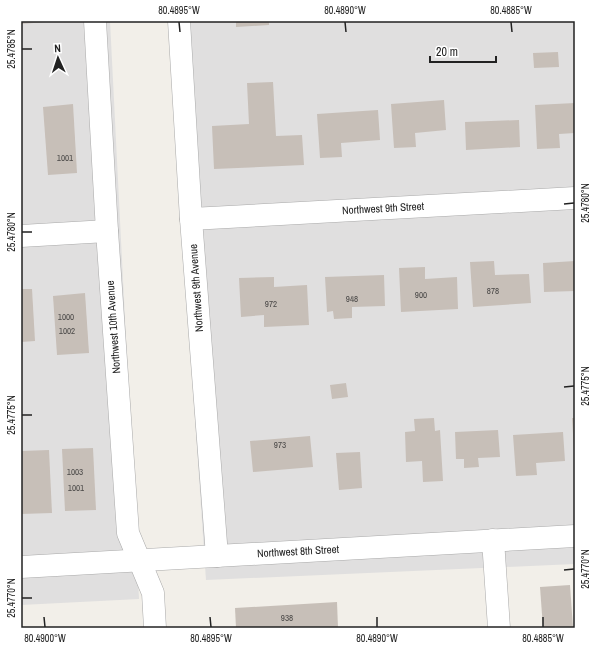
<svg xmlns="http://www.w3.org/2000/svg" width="596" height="649" viewBox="0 0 596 649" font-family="'Archivo Narrow',sans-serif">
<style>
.residential{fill:#e0dfdf}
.building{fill:#c7bfb8}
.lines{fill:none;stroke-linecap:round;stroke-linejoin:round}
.minor-casing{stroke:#a9a9a9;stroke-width:23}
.tertiary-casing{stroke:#a9a9a9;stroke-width:23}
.minor{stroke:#fff;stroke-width:22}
.tertiary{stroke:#fff;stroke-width:22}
.ticks{fill:none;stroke:#222;stroke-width:1.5}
.labels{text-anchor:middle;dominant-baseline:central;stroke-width:4;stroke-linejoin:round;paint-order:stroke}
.number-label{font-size:9px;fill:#4b4948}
.street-label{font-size:11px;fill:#222;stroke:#fff}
.neatline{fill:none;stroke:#222;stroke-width:1.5}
.ticks-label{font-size:10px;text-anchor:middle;fill:#222}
</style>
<rect width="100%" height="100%" fill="#f2efe9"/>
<g class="residential">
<path d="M21,21H110L139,599L21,605Z"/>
<path d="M168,21H575V564L206,580Z"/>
</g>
<g class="building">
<path d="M21,21H46V22L21,24Z"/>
<path d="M236,21H269V25L236,27Z"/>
<path d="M558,52L559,67L534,68L533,53Z"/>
<path d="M273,82L276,136L302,135L304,165L214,169L212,126L249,124L247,83Z"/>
<path d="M444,100L446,130L415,133L416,147L394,148L391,104Z"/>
<path d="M575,103V133L559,134L560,148L537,149L535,105Z"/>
<path d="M73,104L77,173L48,175L43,107Z"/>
<path d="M378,110L380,140L341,143L342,157L320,158L317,114Z"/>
<path d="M519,120L520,147L466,150L465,122Z"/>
<path d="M494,261L495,275L529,274L531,303L473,307L470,262Z"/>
<path d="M575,261V291L544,292L543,263Z"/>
<path d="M425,267V279L457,277L458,309L401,312L399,268Z"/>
<path d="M384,275L385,306L352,307V318L334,319L333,311L327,312L325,277Z"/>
<path d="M274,277V287L307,285L309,325L264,327V315L241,317L239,278Z"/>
<path d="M21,289H32L35,341L21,342Z"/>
<path d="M85,293L89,353L57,355L53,296Z"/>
<path d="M346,383L348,397L332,399L330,385Z"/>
<path d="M434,418L435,431L440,430L443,481L423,482L422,461L406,462L405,432L415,431L414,419Z"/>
<path d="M572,418H575V450L574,451Z"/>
<path d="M498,430L500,457L478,458L479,467L464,468V459H456L455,432Z"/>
<path d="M563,432L565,461L536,463L537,475L516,476L513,435Z"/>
<path d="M310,436L313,467L253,472L250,441Z"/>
<path d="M93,448L96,510L65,511L62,449Z"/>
<path d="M49,450L52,513L21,514V451Z"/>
<path d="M360,452L362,488L339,490L336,453Z"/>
<path d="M570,585L573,628H543L540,587Z"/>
<path d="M337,602L338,628H236L235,608Z"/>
</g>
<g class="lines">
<defs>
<g id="minor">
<path d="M95,21L107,231L128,533L153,593L155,628"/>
<path d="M179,21L191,219L217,556"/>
<path d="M191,219L575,198"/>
<path d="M21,236L107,231"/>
<path d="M493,540L499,628"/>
</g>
<path id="tertiary" d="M21,567L575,536"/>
</defs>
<use href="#minor" class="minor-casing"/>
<use href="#tertiary" class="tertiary-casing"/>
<use href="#minor" class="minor"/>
<use href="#tertiary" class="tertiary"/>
</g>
<path class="ticks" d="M179,22L180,32M345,22L346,32M511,22L512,32M22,49H32M564,204L574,203M22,232H32M564,387L574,386M22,415H32M564,570L574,569M22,598H32M44,617L45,627M210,617L211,627M377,617V627M543,617V627"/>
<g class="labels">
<g class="number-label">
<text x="65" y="158">1001</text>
<text x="493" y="291">878</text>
<text x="421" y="295">900</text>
<text x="352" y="299">948</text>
<text x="271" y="304">972</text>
<text x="66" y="317">1000</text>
<text x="67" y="331">1002</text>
<text x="280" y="445">973</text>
<text x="75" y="472">1003</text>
<text x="76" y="488">1001</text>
<text x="287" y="618">938</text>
</g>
<g class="street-label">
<text transform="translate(383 208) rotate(-3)">Northwest 9th Street</text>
<text transform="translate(196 288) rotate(-94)">Northwest 9th Avenue</text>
<text transform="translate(113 327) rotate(-94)">Northwest 10th Avenue</text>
<text transform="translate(298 551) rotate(-3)">Northwest 8th Street</text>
</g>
</g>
<rect width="596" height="649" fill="none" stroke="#ffffff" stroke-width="44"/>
<g transform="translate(58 58) rotate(357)" stroke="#ffffff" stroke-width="3" paint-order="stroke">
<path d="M0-3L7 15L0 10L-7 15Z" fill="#222222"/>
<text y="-6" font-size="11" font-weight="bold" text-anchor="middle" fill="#222222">N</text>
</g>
<path d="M430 56v6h66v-6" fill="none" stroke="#222222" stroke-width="2"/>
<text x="436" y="56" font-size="12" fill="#222222" stroke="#ffffff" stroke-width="3" paint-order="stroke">20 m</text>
<rect x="22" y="22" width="552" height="605" class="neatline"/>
<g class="ticks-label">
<text x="179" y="14">80.4895°W</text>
<text x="345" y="14">80.4890°W</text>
<text x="511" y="14">80.4885°W</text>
<text transform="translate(11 49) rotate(-90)" y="4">25.4785°N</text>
<text transform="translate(585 203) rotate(-90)" y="4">25.4780°N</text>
<text transform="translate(11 232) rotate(-90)" y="4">25.4780°N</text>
<text transform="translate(585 386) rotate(-90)" y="4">25.4775°N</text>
<text transform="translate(11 415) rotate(-90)" y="4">25.4775°N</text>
<text transform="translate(585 569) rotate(-90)" y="4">25.4770°N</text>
<text transform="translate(11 598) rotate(-90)" y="4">25.4770°N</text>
<text x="45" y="642">80.4900°W</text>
<text x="211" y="642">80.4895°W</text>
<text x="377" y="642">80.4890°W</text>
<text x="543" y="642">80.4885°W</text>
</g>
</svg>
